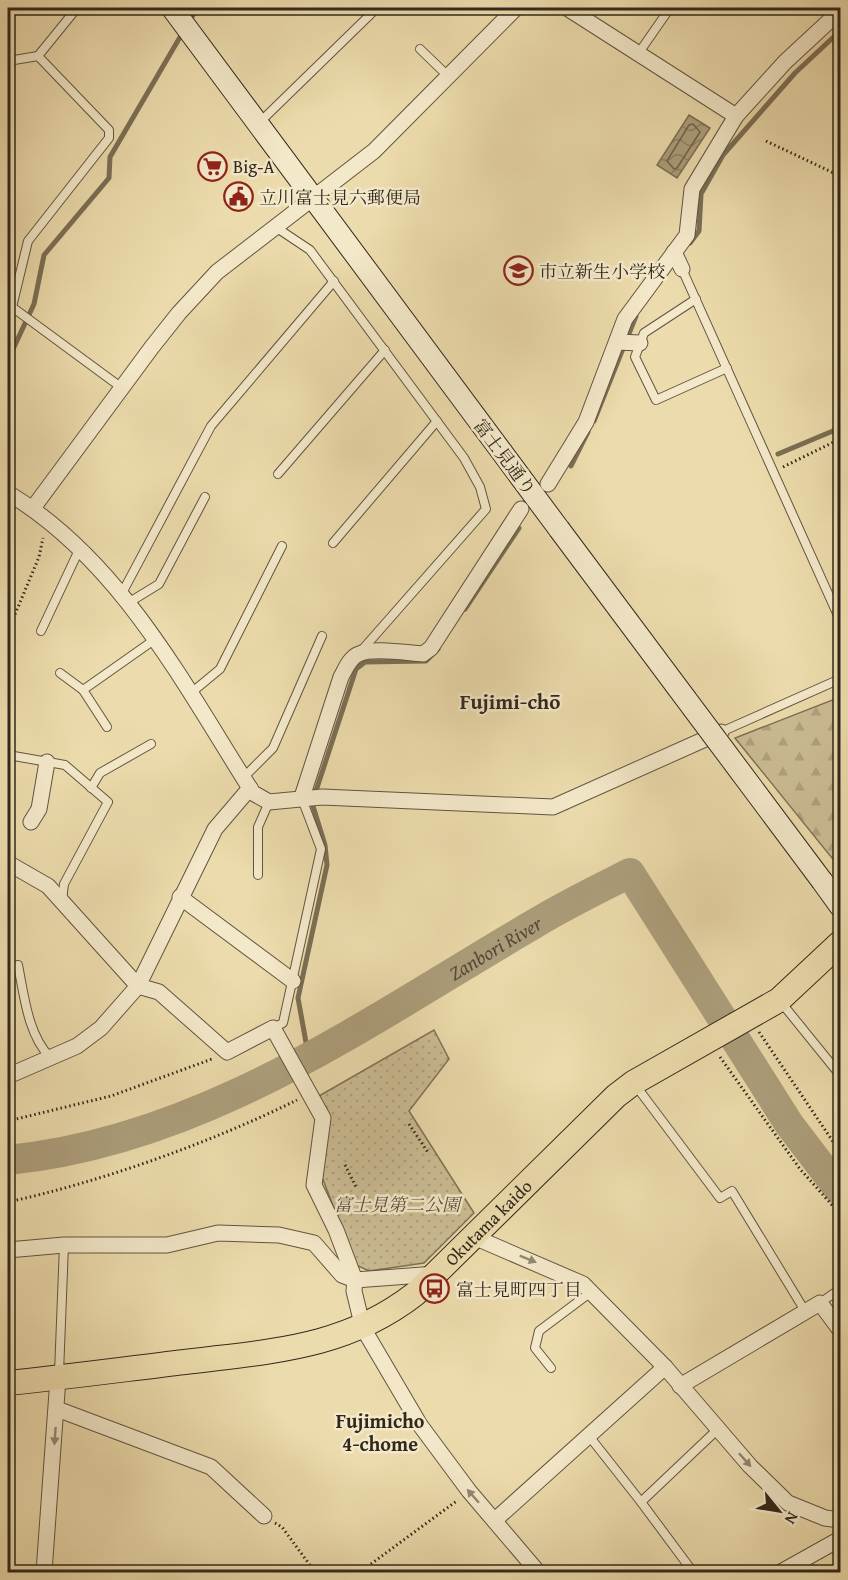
<svg xmlns="http://www.w3.org/2000/svg" width="848" height="1580" viewBox="0 0 848 1580" font-family="'Gentium Book Plus','Noto Serif JP',serif">
<style>
.forest{fill:url(#forest-firs);stroke:#7e7258;stroke-width:1.5}
.park{fill:url(#park-dots);stroke:#7e7258;stroke-width:1.5}
.water{fill:url(#water-waves);stroke:#7b6f55;stroke-width:1.5}
.lines{fill:none;stroke-linecap:round;stroke-linejoin:round}
.shore{stroke:#6e634c;stroke-width:1.5}
.stream{stroke:#7b6f55;stroke-width:5}
.river{stroke:#ac9e7b;stroke-width:30}
.lane-casing{stroke:#605540;stroke-width:10}
.street-casing{stroke:#605540;stroke-width:17}
.secondary-casing{stroke:#31281c;stroke-width:23}
.primary-casing{stroke:#31281c;stroke-width:26}
.path{stroke:#31281c;stroke-width:3;stroke-dasharray:1.5 3;stroke-linecap:butt}
.lane{stroke:#f3e8c9;stroke-width:8}
.street{stroke:#f3e8c9;stroke-width:15}
.secondary{stroke:#f3e8c9;stroke-width:21}
.primary{stroke:#ecdbac;stroke-width:24}
.secondary-bridge-casing{stroke:#31281c;stroke-width:23;stroke-linecap:butt}
.secondary-bridge{stroke:#f3e8c9;stroke-width:21}
.oneway{fill:#928872}
.labels{text-anchor:middle;dominant-baseline:central;stroke-width:5;stroke-linejoin:round;paint-order:stroke}
.poi-label{font-size:18px;fill:#31281c;stroke:#f3e8c9;text-anchor:start}
.street-label{font-size:18px;fill:#31281c;stroke:#f3e8c9}
.park-label{font-size:18px;font-style:italic;fill:#584d3a;stroke:#f3e8c9}
.water-label{font-size:20px;font-style:italic;fill:#564b38;stroke:#f3e8c9}
.neighbourhood-label{font-size:20px;font-weight:bold;fill:#31281c;stroke:#f3e8c9}
.quarter-label{font-size:21px;font-weight:bold;fill:#31281c;stroke:#f3e8c9}
</style>
<defs>
<pattern id="forest-firs" width="22" height="20" patternUnits="userSpaceOnUse" patternTransform="scale(1.5)"><rect width="22" height="20" fill="#ccbd94"/><path d="M5 1l3.5 6h-7zM16 11l3.5 6h-7z" fill="#b0a27f"/></pattern>
<pattern id="park-dots" width="8" height="8" patternUnits="userSpaceOnUse" patternTransform="scale(1.5)"><rect width="8" height="8" fill="#ccbd94"/><path d="M2 2h.1M6 6h.1" fill="none" stroke="#b0a27f" stroke-width="1.8" stroke-linecap="round"/></pattern>
<pattern id="water-waves" width="16" height="10" patternUnits="userSpaceOnUse" patternTransform="scale(1.5)"><rect width="16" height="10" fill="#ac9e7b"/><path d="M0 5q4-4 8 0t8 0" fill="none" stroke="#8d8164"/></pattern>
</defs>
<rect width="100%" height="100%" fill="#ecdbac"/>
<filter id="stains"><feTurbulence type="fractalNoise" baseFrequency=".00333" numOctaves="4"/><feColorMatrix values="0 0 0 0 .2 0 0 0 0 .09 0 0 0 0 .02 0 0 0 .5 -.17"/></filter>
<radialGradient id="worn" r=".72"><stop offset=".6" stop-color="#630" stop-opacity="0"/><stop offset="1" stop-color="#630" stop-opacity=".3"/></radialGradient>
<path class="forest" d="M840,697V868L735,738Z"/>
<path class="park" d="M434,1030L449,1059L409,1111L474,1213L424,1263L369,1271L356,1265L322,1177L319,1096Z"/>
<path class="water" d="M689,115L710,128L677,178L657,165Z"/>
<g class="lines">
<path class="shore" d="M693,124L700,132L677,168L674,169L667,161L689,125Z"/>
<g class="stream">
<path d="M189,22L197,8"/>
<path d="M690,243L699,231L701,194L723,155L795,73L840,31"/>
<path d="M8,360L34,304L44,255L109,178L110,157L183,32"/>
<path d="M594,421L636,316"/>
<path d="M778,454L840,428"/>
<path d="M571,466L588,432"/>
<path d="M465,609L519,528"/>
<path d="M309,1059L298,998L327,865L325,845L312,803L356,669L365,662L426,661L438,649"/>
</g>
<path class="river" id="s1" d="M8,1160C204,1141 368,1021 534,924C565,905 598,889 630,873L789,1124L840,1191"/>
<defs>
<g id="lane">
<path d="M420,49L449,77"/>
<path d="M638,54L670,8"/>
<path d="M38,56L77,8"/>
<path d="M8,61L38,56L109,130V138L28,241L12,307L8,314"/>
<path d="M260,122L377,8"/>
<path d="M274,226L310,250L464,458L480,487L486,509L362,650"/>
<path d="M682,269L840,620"/>
<path d="M696,299L644,333L635,357L656,400L727,368"/>
<path d="M12,307L122,388"/>
<path d="M278,474L385,350"/>
<path d="M333,543L437,421"/>
<path d="M121,595L211,426L334,281"/>
<path d="M128,603L159,584L205,497"/>
<path d="M41,631L79,550"/>
<path d="M60,673L83,690"/>
<path d="M191,693L220,669L282,546"/>
<path d="M107,727L83,690L154,640"/>
<path d="M721,732L840,679"/>
<path d="M8,755L65,765L108,802L64,884L62,901"/>
<path d="M243,778L273,748L322,636"/>
<path d="M91,788L100,773L151,744"/>
<path d="M258,875V827L269,802"/>
<path d="M18,965C24,995 28,1035 50,1057"/>
<path d="M780,1001L840,1075"/>
<path d="M273,1028L283,1023L321,849L302,799"/>
<path d="M636,1086L720,1198L732,1191L805,1311"/>
<path d="M820,1303L840,1289"/>
<path d="M551,1368L535,1348L539,1331L591,1292"/>
<path d="M59,1373L64,1245"/>
<path d="M589,1436L641,1502"/>
<path d="M693,1572L641,1502L718,1429"/>
</g>
<g id="street">
<path d="M567,8L736,116"/>
<path d="M674,252L682,269"/>
<path d="M617,342L640,343"/>
<path d="M548,484L586,422L625,319L687,235L692,189L736,116L785,62L840,11"/>
<path d="M8,493C121,561 184,685 253,793L269,802L322,797L553,807L721,732"/>
<path d="M33,508L152,347L179,313L217,272L374,151L516,8"/>
<path d="M302,797L341,677C345,670 350,657 359,654C372,647 407,653 423,654L431,648L521,509"/>
<path d="M31,822L39,809L47,762"/>
<path d="M8,863L48,886L138,986L159,992L227,1052L273,1028L323,1118L314,1185L336,1230L355,1280L354,1291L363,1328L420,1425L469,1491L538,1572"/>
<path d="M180,897L293,981"/>
<path d="M8,1076L77,1046L101,1028L138,986L215,829L250,788"/>
<path d="M474,1237L583,1284L665,1367L750,1466L788,1503L825,1518L840,1520"/>
<path d="M8,1250L64,1245H167L218,1233L279,1235L314,1243L342,1275L355,1280L436,1274"/>
<path d="M680,1386L820,1303L840,1330"/>
<path d="M57,1409L211,1467L264,1516"/>
<path d="M495,1520L665,1367"/>
<path d="M44,1572L58,1378"/>
<path d="M781,1572L840,1539"/>
</g>
<g id="secondary">
<path d="M172,8L559,529"/>
<path d="M822,881L840,906"/>
</g>
<g id="primary">
<path id="s2" d="M8,1383C67,1377 126,1369 185,1362C271,1351 344,1349 415,1294L616,1096L633,1083L779,1000L840,943"/>
</g>
</defs>
<use href="#lane" class="lane-casing"/>
<use href="#street" class="street-casing"/>
<use href="#secondary" class="secondary-casing"/>
<use href="#primary" class="primary-casing"/>
<g class="path">
<path d="M766,141L840,176"/>
<path d="M783,467L840,439"/>
<path d="M8,631L39,557L43,538"/>
<path d="M759,1032L840,1152"/>
<path d="M720,1057L800,1169L840,1214"/>
<path d="M8,1121L111,1096L212,1059"/>
<path d="M409,1124L429,1154"/>
<path d="M345,1165L356,1187"/>
<path d="M8,1202C101,1182 212,1142 297,1100"/>
<path d="M275,1523L282,1527L315,1572"/>
<path d="M360,1572L458,1500"/>
</g>
<use href="#lane" class="lane"/>
<use href="#street" class="street"/>
<use href="#secondary" class="secondary"/>
<use href="#primary" class="primary"/>
<defs>
<path id="secondary-bridge" d="M559,529L822,881"/>
</defs>
<use href="#secondary-bridge" class="secondary-bridge-casing"/>
<use href="#secondary-bridge" class="secondary-bridge"/>
</g>
<defs><path id="oneway-solid" d="M-6-.8H1V-3.2L6.5 0L1 3.2V.8H-6Z" transform="scale(1.5)"/></defs>
<g class="oneway">
<use href="#oneway-solid" transform="translate(528 1259) rotate(22)"/>
<use href="#oneway-solid" transform="translate(55 1436) rotate(94)"/>
<use href="#oneway-solid" transform="translate(745 1460) rotate(48)"/>
<use href="#oneway-solid" transform="translate(473 1496) rotate(-131)"/>
</g>
<defs>
<symbol id="supermarket-ring" viewBox="-11 -11 22 22"><circle r="9.5" fill="#f3e8c9" stroke="#8f2418" stroke-width="1.5"/><path d="M-6-5.5h2.5l.6 2H6L4.5 2H-2.5L-4.4-4H-6ZM-1.5 3.2a1.3 1.3 0 1 0 .1 0ZM3 3.2a1.3 1.3 0 1 0 .1 0Z" fill="#8f2418"/></symbol>
<symbol id="civic-ring" viewBox="-11 -11 22 22"><circle r="9.5" fill="#f3e8c9" stroke="#8f2418" stroke-width="1.5"/><path d="M-.6-6.5H3V-4.5H.6V-3L4-1V1h2V6H-6V1h2V-1L-.6-3ZM-1.2 2.5V6h2.4V2.5Z" fill="#8f2418"/></symbol>
<symbol id="school-ring" viewBox="-11 -11 22 22"><circle r="9.5" fill="#f3e8c9" stroke="#8f2418" stroke-width="1.5"/><path d="M0-5L7-2L0 1L-7-2ZM-4 1L0 2.5L4 1V4Q0 6-4 4Z" fill="#8f2418"/></symbol>
<symbol id="bus-ring" viewBox="-11 -11 22 22"><circle r="9.5" fill="#f3e8c9" stroke="#8f2418" stroke-width="1.5"/><path d="M-5-6H5V4H4V6H2V4H-2V6H-4V4H-5ZM-3.5-4V0h7V-4ZM-3.5 1.2v1.5H-2V1.2ZM2 1.2v1.5H3.5V1.2Z" fill="#8f2418"/></symbol>
</defs>
<g fill-rule="evenodd">
<use href="#supermarket-ring" x="196" y="150" width="33" height="33"/>
<use href="#civic-ring" x="222" y="180" width="33" height="33"/>
<use href="#school-ring" x="502" y="254" width="33" height="33"/>
<use href="#bus-ring" x="418" y="1272" width="33" height="33"/>
</g>
<g class="labels">
<g class="poi-label">
<text x="233" y="166">Big-A</text>
<text x="259" y="197">立川富士見六郵便局</text>
<text x="539" y="271">市立新生小学校</text>
<text x="456" y="1289">富士見町四丁目</text>
</g>
<g class="street-label">
<text transform="translate(505 457) rotate(53)">富士見通り</text>
<text stroke="none"><textPath href="#s2" startOffset="524">Okutama kaido</textPath></text>
</g>
<g class="park-label">
<text x="397" y="1204">富士見第二公園</text>
</g>
<g class="water-label">
<text stroke="none"><textPath href="#s1" startOffset="536">Zanbori River</textPath></text>
</g>
<g class="neighbourhood-label">
<text x="380" y="1420">Fujimicho<tspan x="380" dy="23">4-chome</tspan></text>
</g>
<g class="quarter-label">
<text x="510" y="701">Fujimi-chō</text>
</g>
</g>
<rect width="848" height="1580" fill="none" stroke="#ecdbac" stroke-width="30"/>
<rect x="9" y="9" width="830" height="1562" fill="none" stroke="#31281c" stroke-width="3"/>
<rect x="15" y="15" width="818" height="1550" fill="none" stroke="#31281c" stroke-width="1.5"/>
<g transform="translate(779 1511) rotate(120)" stroke="#f3e8c9" stroke-width="4.5" paint-order="stroke">
<path d="M0-4.5L10 22L0 15L-10 22Z" fill="#31281c"/>
<text y="-9" font-size="16" font-weight="bold" text-anchor="middle" fill="#31281c">N</text>
</g>
<rect width="100%" height="100%" filter="url(#stains)"/>
<rect width="100%" height="100%" fill="url(#worn)"/>
</svg>
